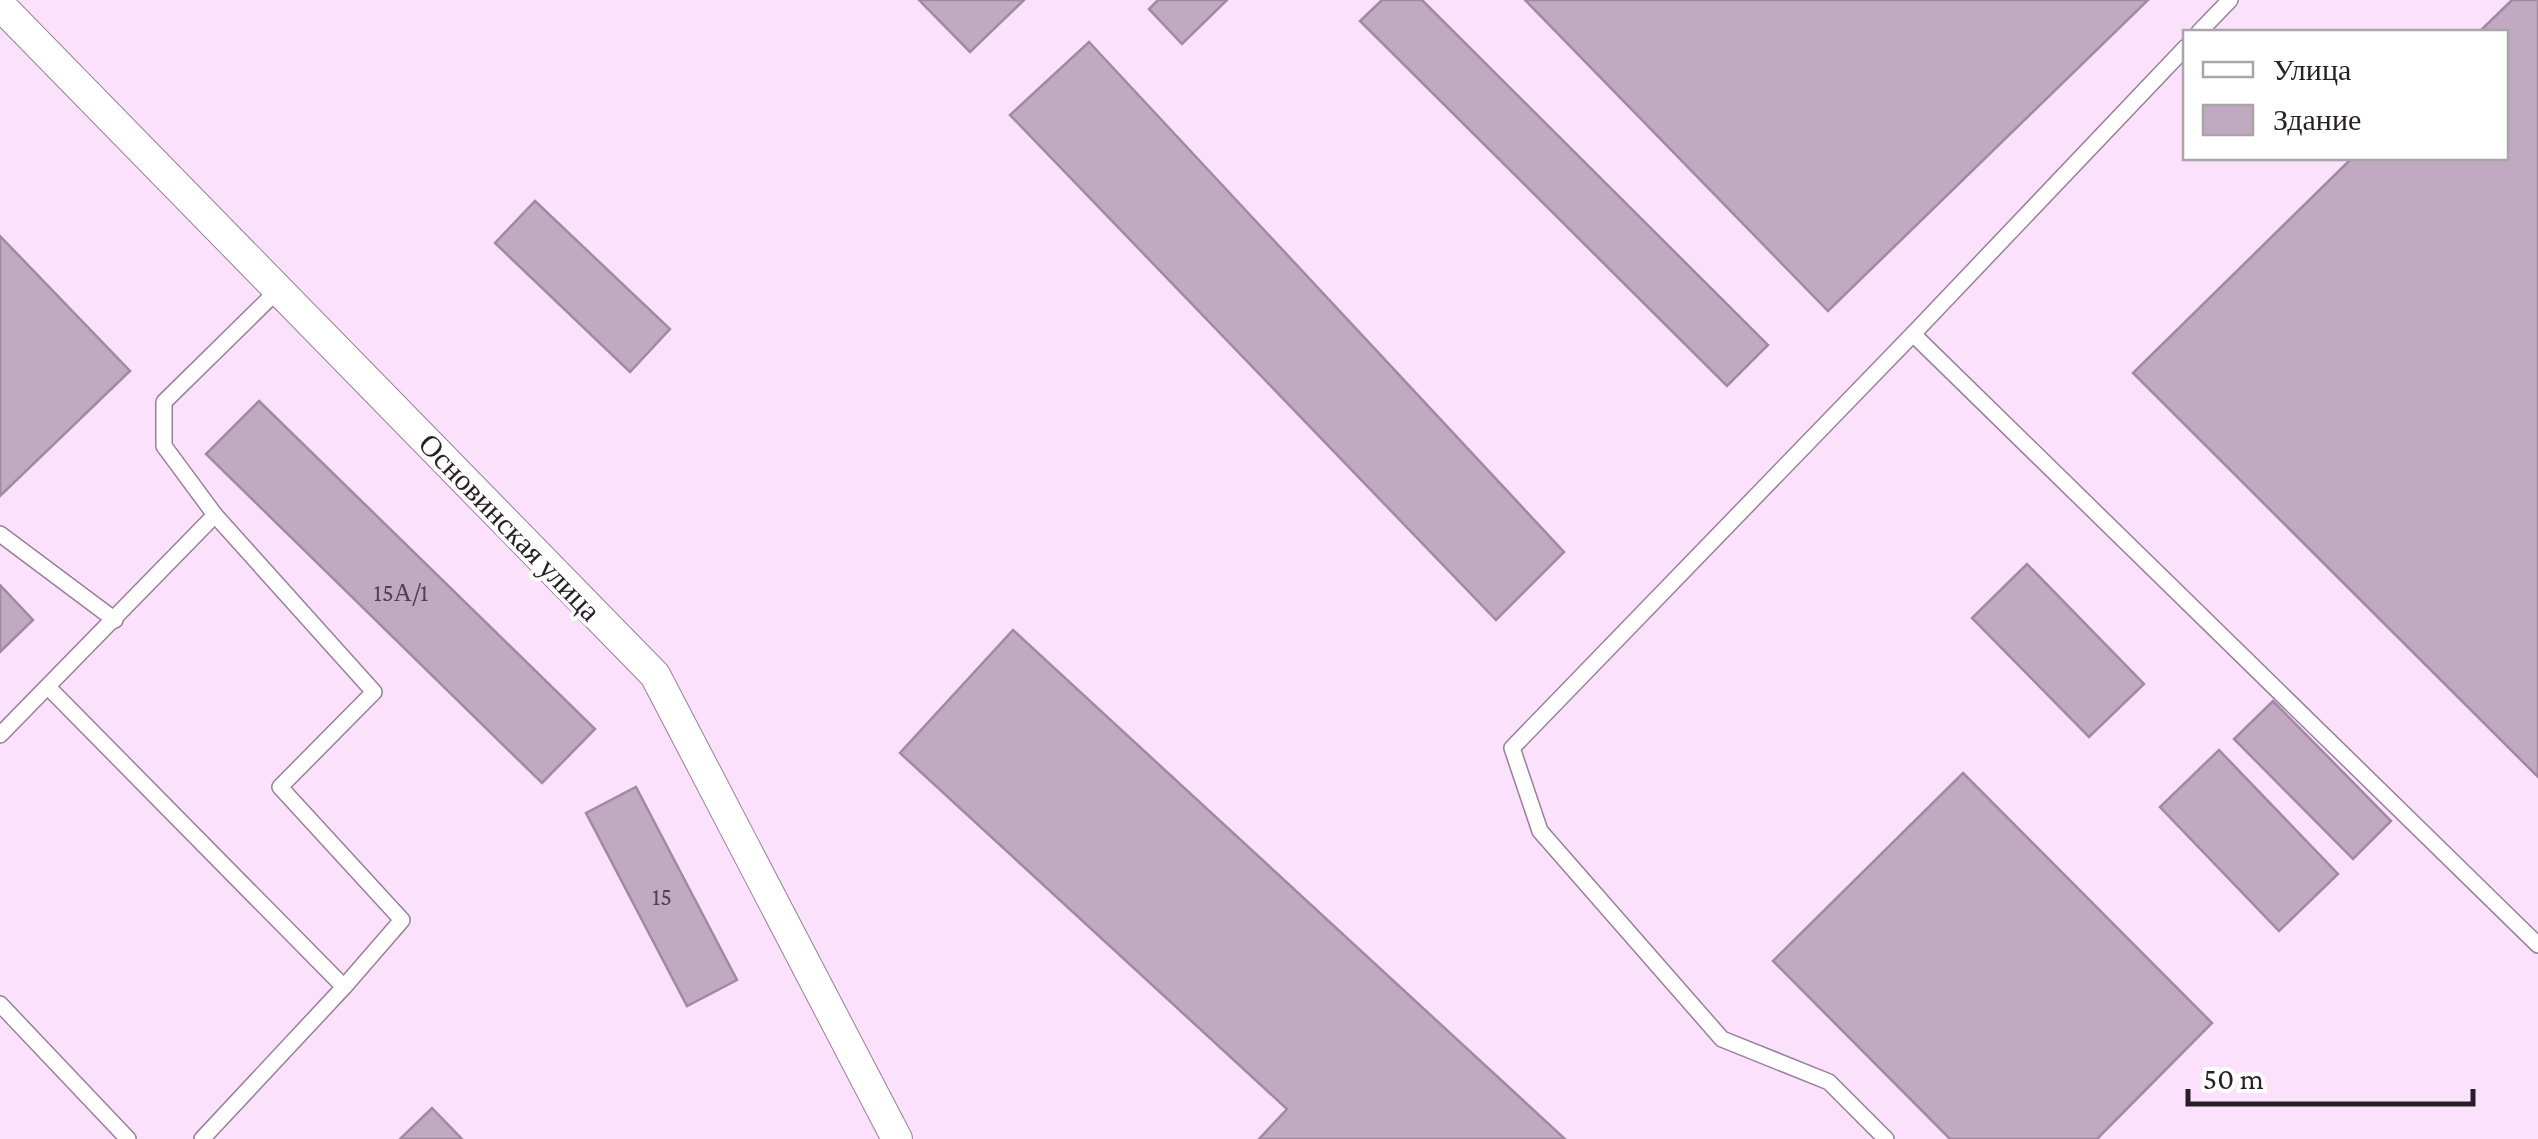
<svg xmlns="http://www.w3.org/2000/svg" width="2538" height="1139" viewBox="0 0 2538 1139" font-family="'Crimson Pro',serif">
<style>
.building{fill:#c2a9c2;stroke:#a189a2;stroke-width:2.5}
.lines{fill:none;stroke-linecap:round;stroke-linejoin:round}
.lane-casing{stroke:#988099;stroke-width:18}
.street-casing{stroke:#988099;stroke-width:32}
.lane{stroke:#fff;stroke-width:15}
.street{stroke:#fff;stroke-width:30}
.labels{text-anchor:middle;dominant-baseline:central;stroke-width:8;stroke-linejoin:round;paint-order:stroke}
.number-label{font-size:25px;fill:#4e414e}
.street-label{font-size:30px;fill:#271e28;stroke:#fff}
</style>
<rect width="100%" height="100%" fill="#fce1fc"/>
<g class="building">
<path d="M919,0H1024L970,52Z"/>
<path d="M1158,0H1227L1182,44L1149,9Z"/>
<path d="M1382,0H1422L1768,345L1727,386L1360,21Z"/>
<path d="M1525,0H2148L1828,311Z"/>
<path d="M2512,0H2538V777L2133,373L2352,158H2506V32H2479Z"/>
<path d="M1089,42L1564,552L1496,620L1010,115Z"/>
<path d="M535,201L670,329L630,372L495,243Z"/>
<path d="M0,236L130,371L0,496Z"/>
<path d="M259,401L595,729L542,783L206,454Z"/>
<path d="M2027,564L2144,684L2089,737L1972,618Z"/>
<path d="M0,585L33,620L0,652Z"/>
<path d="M1013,630L1565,1139H1259L1287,1109L900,753Z"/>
<path d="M2273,701L2391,821L2353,859L2234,739Z"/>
<path d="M2219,750L2338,874L2279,931L2160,807Z"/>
<path d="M1963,773L2212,1023L2097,1139H1950L1773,961Z"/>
<path d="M636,787L737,980L687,1006L586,813Z"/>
<path d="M432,1108L462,1139H400Z"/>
</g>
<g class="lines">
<defs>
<g id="lane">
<path d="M2199,32L2230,0"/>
<path d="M1913,334L2538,945"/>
<path d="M0,534L115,620"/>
<path d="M48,687L344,987"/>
<path d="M0,735L215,515L164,446V402L278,290"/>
<path d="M0,1004L128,1139"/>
<path d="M202,1139L344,987L402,920L280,787L374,692L215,515"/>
<path d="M1886,1139L1829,1082L1722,1039L1540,831L1512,748L1913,334L2186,47"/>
</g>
<path id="street" d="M0,5L655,675L897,1139"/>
</defs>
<use href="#lane" class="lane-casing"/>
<use href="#street" class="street-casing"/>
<use href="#lane" class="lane"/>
<use href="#street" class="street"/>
</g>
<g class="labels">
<g class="number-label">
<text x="401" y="592">15А/1</text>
<text x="662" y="896">15</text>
</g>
<g class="street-label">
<text transform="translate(510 527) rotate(46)">Основинская улица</text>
</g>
</g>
<rect x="2183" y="30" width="325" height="130" fill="#ffffff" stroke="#a9a5a9" stroke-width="2.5"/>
<rect x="2203" y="62" width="50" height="15" fill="#ffffff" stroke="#a9a5a9" stroke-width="2.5"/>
<text x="2273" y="80" font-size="30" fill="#271e28">Улица</text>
<rect x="2203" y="105" width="50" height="30" fill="#c2a9c2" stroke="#a9a5a9" stroke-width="2.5"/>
<text x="2273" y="130" font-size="30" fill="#271e28">Здание</text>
<path d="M2188 1089v15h285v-15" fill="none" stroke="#271e28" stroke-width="5"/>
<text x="2203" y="1089" font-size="30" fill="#271e28" stroke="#ffffff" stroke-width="8" paint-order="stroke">50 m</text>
</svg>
